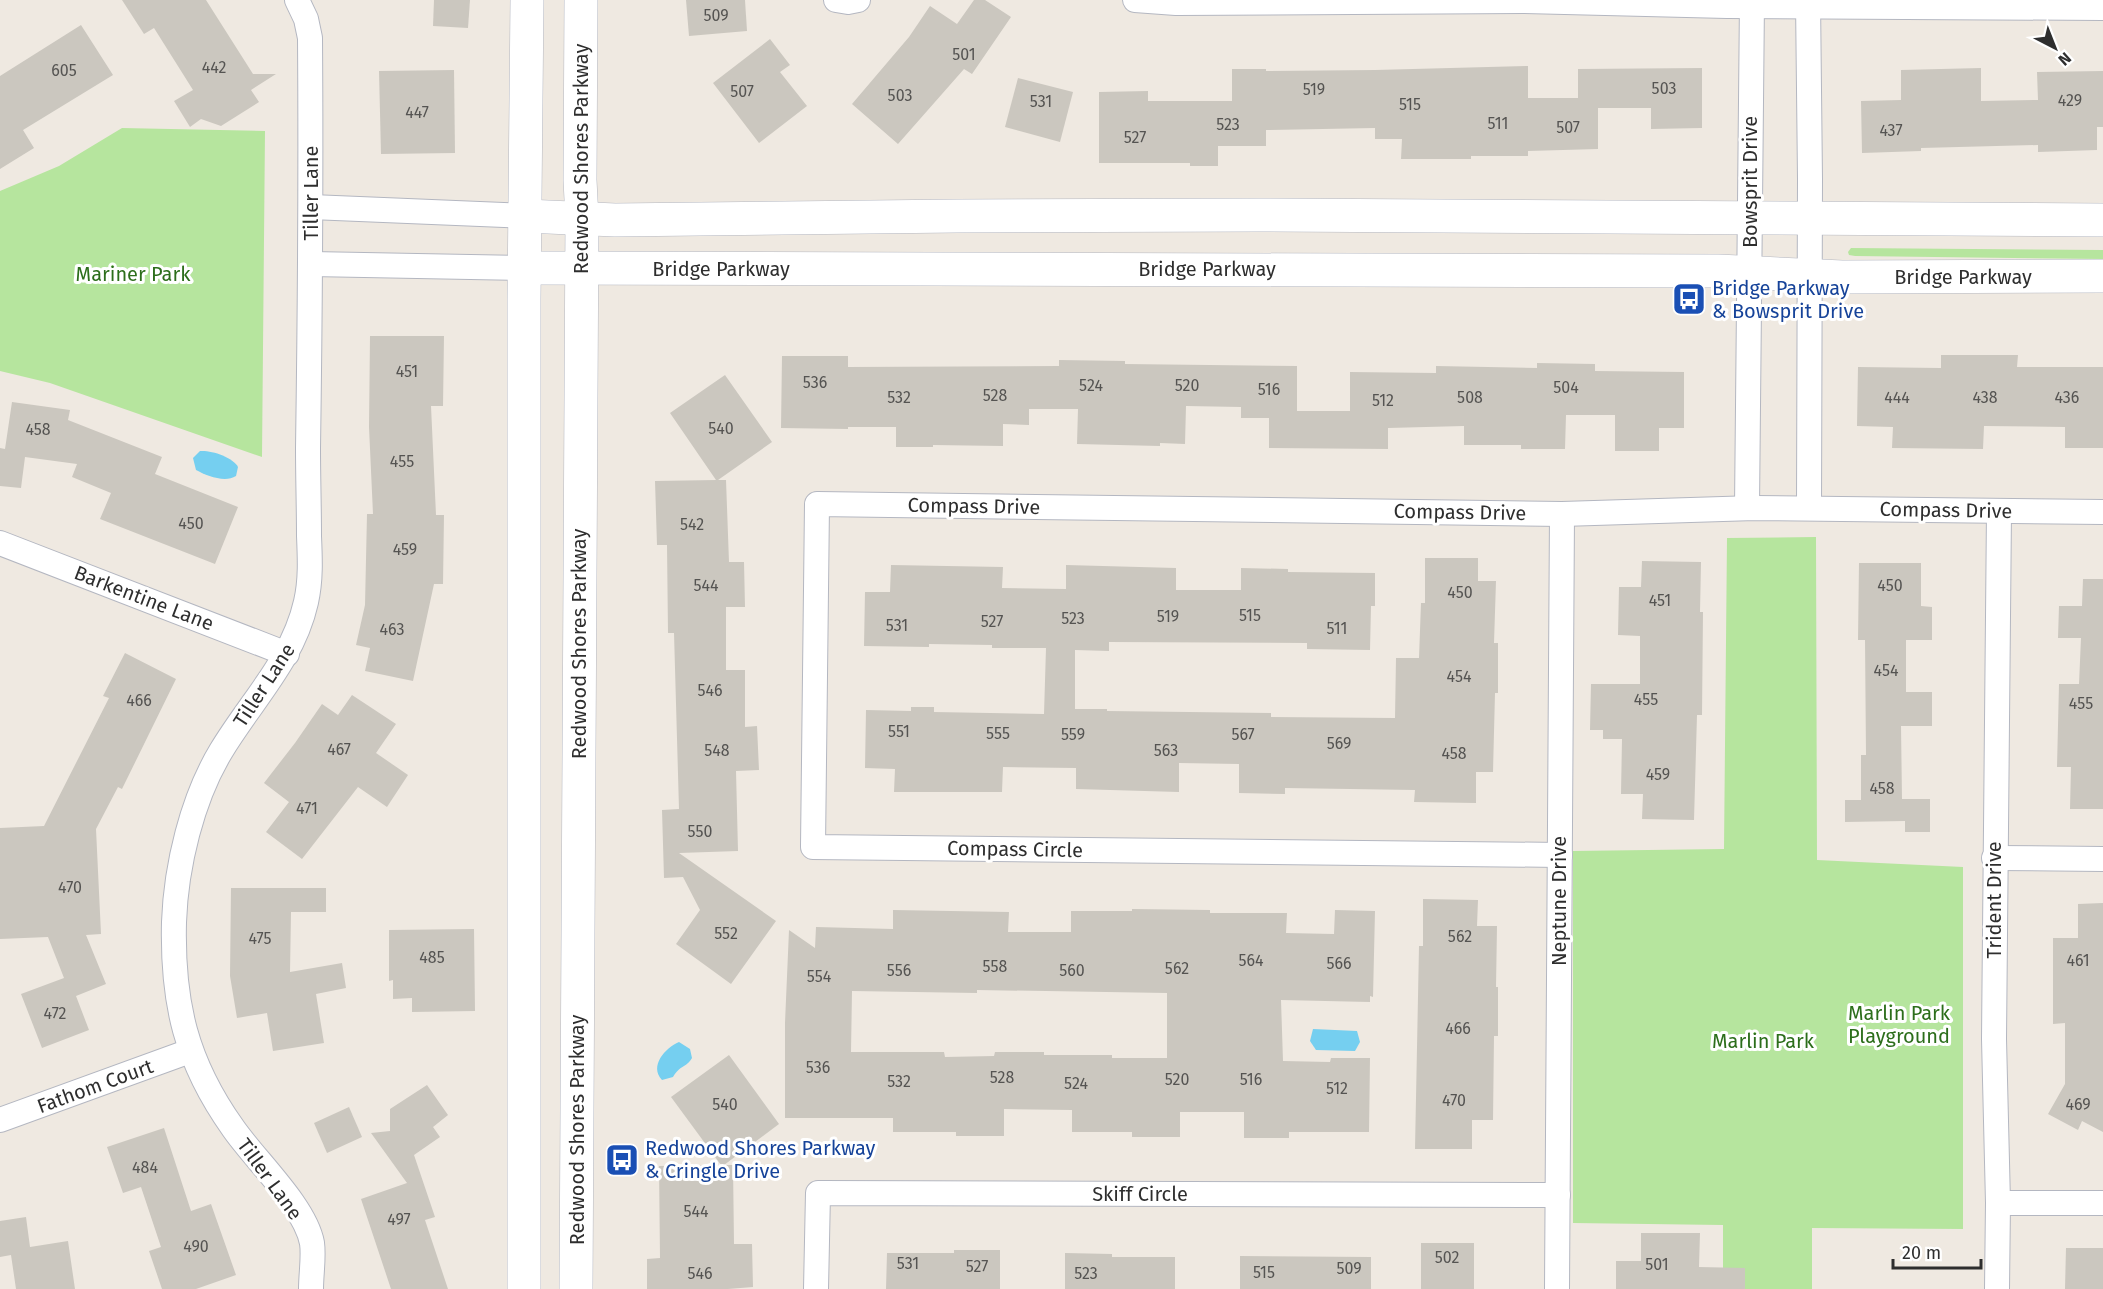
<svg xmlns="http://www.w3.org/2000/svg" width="2103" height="1289" viewBox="0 0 2103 1289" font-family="'Fira Sans',sans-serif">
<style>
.green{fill:#b6e59e}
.water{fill:#75cff0}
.building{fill:#cbc7bf;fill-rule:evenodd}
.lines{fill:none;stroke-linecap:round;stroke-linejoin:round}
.street-casing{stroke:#b4b7c1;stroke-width:26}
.secondary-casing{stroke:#b4b7c1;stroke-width:34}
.street{stroke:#fff;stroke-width:24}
.secondary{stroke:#fff;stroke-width:33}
.labels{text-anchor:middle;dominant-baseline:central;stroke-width:6;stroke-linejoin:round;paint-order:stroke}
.number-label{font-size:16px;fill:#555452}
.street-label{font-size:20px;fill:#2e2e2e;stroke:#fff}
.park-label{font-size:20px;fill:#2c6e1b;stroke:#fff}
.transit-label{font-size:20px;fill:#164399;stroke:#fff;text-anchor:start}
</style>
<rect width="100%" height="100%" fill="#efe9e1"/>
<g class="green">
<path d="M122,128L265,131L262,457L50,383L0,371V191L59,166Z"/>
<path d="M1851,248L2103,250V259L1855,256L1849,255L1848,252Z"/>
<path d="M1816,537L1817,860L1963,867V1229L1812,1228V1289H1723V1225L1573,1223V851L1724,849L1727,538Z"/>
</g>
<g class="water">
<path d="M200,451C211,450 233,457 238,467L236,476C225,483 207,476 196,470L193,458Z"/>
<path d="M1313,1029L1357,1031L1360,1042L1355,1051L1316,1050L1310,1041Z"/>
<path d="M679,1042L690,1049L692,1058C686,1068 680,1065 673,1077L662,1080C649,1066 665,1048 679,1042Z"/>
</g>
<g class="building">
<path d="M122,0H206L253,74H276L251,90L259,102L221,126L201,119L190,127L174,101L193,90L154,28L144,34Z"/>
<path d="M434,0H470L468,28L433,26Z"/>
<path d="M686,0H745L747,31L689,36Z"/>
<path d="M974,0H985L1011,17L972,74L964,69L898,144L852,104L909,37L930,6L957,24Z"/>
<path d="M81,25L113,75L23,130L34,148L0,169V76Z"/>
<path d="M770,39L790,65L780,72L807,106L759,143L713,83Z"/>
<path d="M1528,66V98H1578V69L1702,68V128L1651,129V108H1598V149L1528,151V156H1471V159H1401L1402,139H1375V128L1266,130V146H1218V166H1190V163H1099V92L1148,91V101H1232V69H1266V71L1375,70Z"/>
<path d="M1981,68V101L2038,100L2037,72L2103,71V127H2097V150L2038,152V145L1921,148V151L1862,153L1861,101L1901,100V70Z"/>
<path d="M454,70L455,153L381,154L379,71Z"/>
<path d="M1018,78L1073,92L1060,142L1005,127Z"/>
<path d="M370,336H444L443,406H431L436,515H444L443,584H434L413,681L365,671L370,648L356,645L365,605L367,514H373L369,427Z"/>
<path d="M1941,355H2018L2017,367H2103V448H2065V427L1984,426L1983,449L1892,448L1893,427L1857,426L1858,367L1941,368Z"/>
<path d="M782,356H848V367L1059,366V360L1125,361V364L1297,366V411H1350V372L1436,373V366L1537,368V363L1595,364V371L1684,372V428H1659V451H1615V415H1566L1565,449H1521V445H1464V426L1388,428V449L1269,448V418H1241V407L1186,406L1185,444L1160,443V446L1077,444L1078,409H1029V425L1003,424V446L933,445V447H896V427H848V429L781,428Z"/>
<path d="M725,375L772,442L718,480H726L729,562H744L745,607H726V670H745V727L757,726L759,770L736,771L738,851L679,853L776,921L731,984L676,944L700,910L683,877L664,878L662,810L679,809L674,633H668L667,545H657L655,481L716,480L670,413Z"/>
<path d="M12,402L70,410L68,420L162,457L155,474L238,507L215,564L100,519L111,493L72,477L77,464L25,457L21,488L0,486V448L5,449Z"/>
<path d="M1425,558H1478V581H1496L1494,643H1498V693H1495L1493,772H1476V803L1414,802L1415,790L1285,788V794L1239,793V764L1179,763V792L1076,789V768L1003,767L1002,792H894L895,769L865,768L866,710L911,711V707H934V712L1044,714L1046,648H992V645L929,644V647L864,646L865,592H890L891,565L1003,567L1002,588L1066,589V565L1176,568V590H1241V568L1288,569V572L1375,573V606H1371L1370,650L1307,649V643L1109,642V651L1075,650V709H1107V711L1271,713V717L1395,718L1396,658H1419L1421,603H1425Z"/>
<path d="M1642,561L1701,562L1700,612H1703L1702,715H1697L1694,820L1642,819L1643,794H1621L1622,739H1603V730H1590L1591,684H1640V636L1618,635L1619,587H1641Z"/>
<path d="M1859,563H1921V606L1932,607V640H1906V692H1932V726H1901L1902,799H1930V832H1905V821L1845,822V800H1861V755H1866L1865,640H1858Z"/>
<path d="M2083,579H2103V809H2070L2071,767H2057L2059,684H2079L2081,638H2058L2059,606H2082Z"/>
<path d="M125,653L176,679L122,789L118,787L96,829L101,934L86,935L106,984L76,996L89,1030L42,1048L21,994L64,978L48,937L0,939V828L44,826L109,698L103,696Z"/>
<path d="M352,695L396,724L376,753L408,775L387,807L358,787L302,859L266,832L289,802L264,783L295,743L322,704L338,715Z"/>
<path d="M231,888H326V912H291L290,972L342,963L346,988L316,994L324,1043L273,1051L267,1013L237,1018L230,976Z"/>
<path d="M1423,899L1478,900L1477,926H1497L1496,987H1498V1036H1494L1493,1120H1472V1149H1415L1419,946H1423Z"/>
<path d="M2103,903V1132L2082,1121L2078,1130L2048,1114L2065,1084V1023L2053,1024V938H2078V904Z"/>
<path d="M1132,909L1210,910V913H1287L1286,933L1334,934L1335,910L1375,911L1373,997L1370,996V1002L1281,1000L1283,1061L1330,1062L1331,1058H1370L1369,1132H1289V1138H1244V1112H1180V1137H1132V1132H1072V1110L1004,1109V1136H956V1132H893V1118H785V1023L789,930L815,948L816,927L893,929V910L1009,912L1008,932H1071V911H1132ZM977,990L1167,993V1058H1112V1055H1044V1052H995L994,1056L945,1057L944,1052H851L852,991L977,993Z"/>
<path d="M474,929L475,1011L412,1012V998L393,999V980L389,981V930Z"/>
<path d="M729,1055L779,1124L724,1165H733L734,1244H752L753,1287L728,1289H647V1259L660,1258L659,1166L721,1165L671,1097Z"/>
<path d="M427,1085L448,1115L433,1127L440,1137L414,1155L435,1217L425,1220L448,1289H391L361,1199L407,1183L371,1133L390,1131V1109Z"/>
<path d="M349,1107L362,1137L327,1153L314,1123Z"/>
<path d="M164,1128L191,1211L211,1204L236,1275L196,1289H162L149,1251L161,1247L141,1187L123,1193L107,1147Z"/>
<path d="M26,1217L30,1247L68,1241L75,1289H16L11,1255L0,1257V1221Z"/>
<path d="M1641,1233H1700L1699,1267L1745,1268V1289H1616V1261H1641Z"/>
<rect x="1421" y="1243" width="53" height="46"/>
<path d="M2066,1248H2103V1289H2065Z"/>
<path d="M954,1250H1000V1289H886L887,1253H954Z"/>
<path d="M1065,1253L1112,1254V1257H1175V1289H1065Z"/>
<path d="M1240,1256L1371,1257V1289H1240Z"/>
</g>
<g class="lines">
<defs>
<g id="street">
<path d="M297,0L306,19L310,38C311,175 310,312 308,449C308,478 309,507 309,536C310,558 311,580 306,602C293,660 251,701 221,751C192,799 176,866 174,922C172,1003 186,1062 233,1128C255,1160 305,1206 312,1243C314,1257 311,1274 311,1289"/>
<path d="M836,0L848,2L858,0"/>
<path d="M1135,0L1176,3L1523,1L1727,6L2103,8"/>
<path d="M1808,0L1810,179L1809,508"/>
<path d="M311,207L526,216"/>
<path d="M311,264L525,268"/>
<path d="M1747,508L1752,0"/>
<path d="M0,543L287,654"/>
<path d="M1560,855L813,847L817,504L1562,514L1755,508L2103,512"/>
<path d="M1994,858L2103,859"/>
<path d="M0,1120L190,1051"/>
<path d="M1998,1203H2103"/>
<path d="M816,1289L818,1193L1558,1195"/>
<path d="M1557,1289L1562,514"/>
<path d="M1997,1289L1998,1203L1994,1039L1999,511"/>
</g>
<g id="secondary">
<path d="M526,216L615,220L957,216L1259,215L2103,220"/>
<path d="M525,268L1718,271L1842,277L2103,276"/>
<path d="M524,1289V299L527,0"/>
<path d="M576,1289L582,219L580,180L581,0"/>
</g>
</defs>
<use href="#street" class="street-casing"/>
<use href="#secondary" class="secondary-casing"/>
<use href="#street" class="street"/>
<use href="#secondary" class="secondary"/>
</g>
<defs>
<symbol id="bus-square" viewBox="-11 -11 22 22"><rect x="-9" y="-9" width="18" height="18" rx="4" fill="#1a4fb4" stroke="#fff"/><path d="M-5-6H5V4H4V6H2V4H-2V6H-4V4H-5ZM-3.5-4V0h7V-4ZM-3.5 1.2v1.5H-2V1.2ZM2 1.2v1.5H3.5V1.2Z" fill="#fff"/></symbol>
</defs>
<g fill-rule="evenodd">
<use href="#bus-square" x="1670" y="280" width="38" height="38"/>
<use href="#bus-square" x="603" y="1141" width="38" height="38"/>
</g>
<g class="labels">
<g class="number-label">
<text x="716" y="15">509</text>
<text x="964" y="54">501</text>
<text x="214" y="67">442</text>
<text x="64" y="70">605</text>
<text x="1664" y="88">503</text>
<text x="1314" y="89">519</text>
<text x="742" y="91">507</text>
<text x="900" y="95">503</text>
<text x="2070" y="100">429</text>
<text x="1041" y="101">531</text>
<text x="1410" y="104">515</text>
<text x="417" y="112">447</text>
<text x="1498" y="123">511</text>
<text x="1228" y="124">523</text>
<text x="1568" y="127">507</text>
<text x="1891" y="130">437</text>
<text x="1135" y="137">527</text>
<text x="407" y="371">451</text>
<text x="815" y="382">536</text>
<text x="1091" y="385">524</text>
<text x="1187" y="385">520</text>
<text x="1566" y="387">504</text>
<text x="1269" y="389">516</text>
<text x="995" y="395">528</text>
<text x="899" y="397">532</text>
<text x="1470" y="397">508</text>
<text x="1897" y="397">444</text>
<text x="1985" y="397">438</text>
<text x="2067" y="397">436</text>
<text x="1383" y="400">512</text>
<text x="721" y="428">540</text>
<text x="38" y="429">458</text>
<text x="402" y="461">455</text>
<text x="191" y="523">450</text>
<text x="692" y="524">542</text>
<text x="405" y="549">459</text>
<text x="706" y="585">544</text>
<text x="1890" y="585">450</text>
<text x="1460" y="592">450</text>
<text x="1660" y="600">451</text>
<text x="1250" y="615">515</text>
<text x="1168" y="616">519</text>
<text x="1073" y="618">523</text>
<text x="992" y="621">527</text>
<text x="897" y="625">531</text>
<text x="1337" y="628">511</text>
<text x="392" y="629">463</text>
<text x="1886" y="670">454</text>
<text x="1459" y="676">454</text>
<text x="710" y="690">546</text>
<text x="1646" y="699">455</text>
<text x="139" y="700">466</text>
<text x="2081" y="703">455</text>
<text x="899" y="731">551</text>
<text x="998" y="733">555</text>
<text x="1073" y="734">559</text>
<text x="1243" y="734">567</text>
<text x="1339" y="743">569</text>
<text x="339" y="749">467</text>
<text x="717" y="750">548</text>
<text x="1166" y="750">563</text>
<text x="1454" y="753">458</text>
<text x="1658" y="774">459</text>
<text x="1882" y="788">458</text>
<text x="307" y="808">471</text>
<text x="700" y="831">550</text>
<text x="70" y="887">470</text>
<text x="726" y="933">552</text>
<text x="1460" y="936">562</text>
<text x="260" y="938">475</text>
<text x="432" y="957">485</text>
<text x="1251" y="960">564</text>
<text x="2078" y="960">461</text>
<text x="1339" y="963">566</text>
<text x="995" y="966">558</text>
<text x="1177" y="968">562</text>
<text x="899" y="970">556</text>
<text x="1072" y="970">560</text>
<text x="819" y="976">554</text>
<text x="55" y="1013">472</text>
<text x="1458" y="1028">466</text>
<text x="818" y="1067">536</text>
<text x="1002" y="1077">528</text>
<text x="1177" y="1079">520</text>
<text x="1251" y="1079">516</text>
<text x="899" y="1081">532</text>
<text x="1076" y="1083">524</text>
<text x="1337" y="1088">512</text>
<text x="1454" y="1100">470</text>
<text x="725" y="1104">540</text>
<text x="2078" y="1104">469</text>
<text x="145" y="1167">484</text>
<text x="696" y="1211">544</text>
<text x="399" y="1219">497</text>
<text x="196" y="1246">490</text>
<text x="1447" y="1257">502</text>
<text x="908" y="1263">531</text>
<text x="1657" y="1264">501</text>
<text x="977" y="1266">527</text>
<text x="1349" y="1268">509</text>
<text x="1264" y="1272">515</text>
<text x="700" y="1273">546</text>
<text x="1086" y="1273">523</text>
</g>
<g class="street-label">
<text transform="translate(581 159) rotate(-90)">Redwood Shores Parkway</text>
<text transform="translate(1750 182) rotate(-90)">Bowsprit Drive</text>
<text transform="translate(311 193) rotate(-90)">Tiller Lane</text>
<text x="721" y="269">Bridge Parkway</text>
<text x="1207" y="269">Bridge Parkway</text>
<text x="1963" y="277">Bridge Parkway</text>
<text transform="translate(974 506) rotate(1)">Compass Drive</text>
<text transform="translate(1946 510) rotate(1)">Compass Drive</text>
<text transform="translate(1460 512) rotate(1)">Compass Drive</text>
<text transform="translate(144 598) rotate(21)">Barkentine Lane</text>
<text transform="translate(579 644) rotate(-90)">Redwood Shores Parkway</text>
<text transform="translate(264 685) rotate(-57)">Tiller Lane</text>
<text transform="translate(1015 849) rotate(1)">Compass Circle</text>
<text transform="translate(1994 900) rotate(-90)">Trident Drive</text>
<text transform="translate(1559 901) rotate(-90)">Neptune Drive</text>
<text transform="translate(95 1086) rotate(-20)">Fathom Court</text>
<text transform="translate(577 1130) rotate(-90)">Redwood Shores Parkway</text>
<text transform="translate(270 1179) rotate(54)">Tiller Lane</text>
<text x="1140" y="1194">Skiff Circle</text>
</g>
<g class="park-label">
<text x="133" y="274">Mariner Park</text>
<text x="1899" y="1013">Marlin Park<tspan x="1899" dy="23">Playground</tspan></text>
<text x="1763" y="1041">Marlin Park</text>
</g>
<g class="transit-label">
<text x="1712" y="288">Bridge Parkway<tspan x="1712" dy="23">&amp; Bowsprit Drive</tspan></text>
<text x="645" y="1148">Redwood Shores Parkway<tspan x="645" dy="23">&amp; Cringle Drive</tspan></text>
</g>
</g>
<g transform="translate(2055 48) rotate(138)" stroke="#ffffff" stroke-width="4.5" paint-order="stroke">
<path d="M0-4.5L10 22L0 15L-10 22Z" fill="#2e2e2e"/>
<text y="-9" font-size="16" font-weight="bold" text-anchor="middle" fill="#2e2e2e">N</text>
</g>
<path d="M1893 1259v9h88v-9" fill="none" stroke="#2e2e2e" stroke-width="3"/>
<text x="1902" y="1259" font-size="18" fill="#2e2e2e" stroke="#ffffff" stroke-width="4.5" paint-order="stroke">20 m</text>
</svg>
